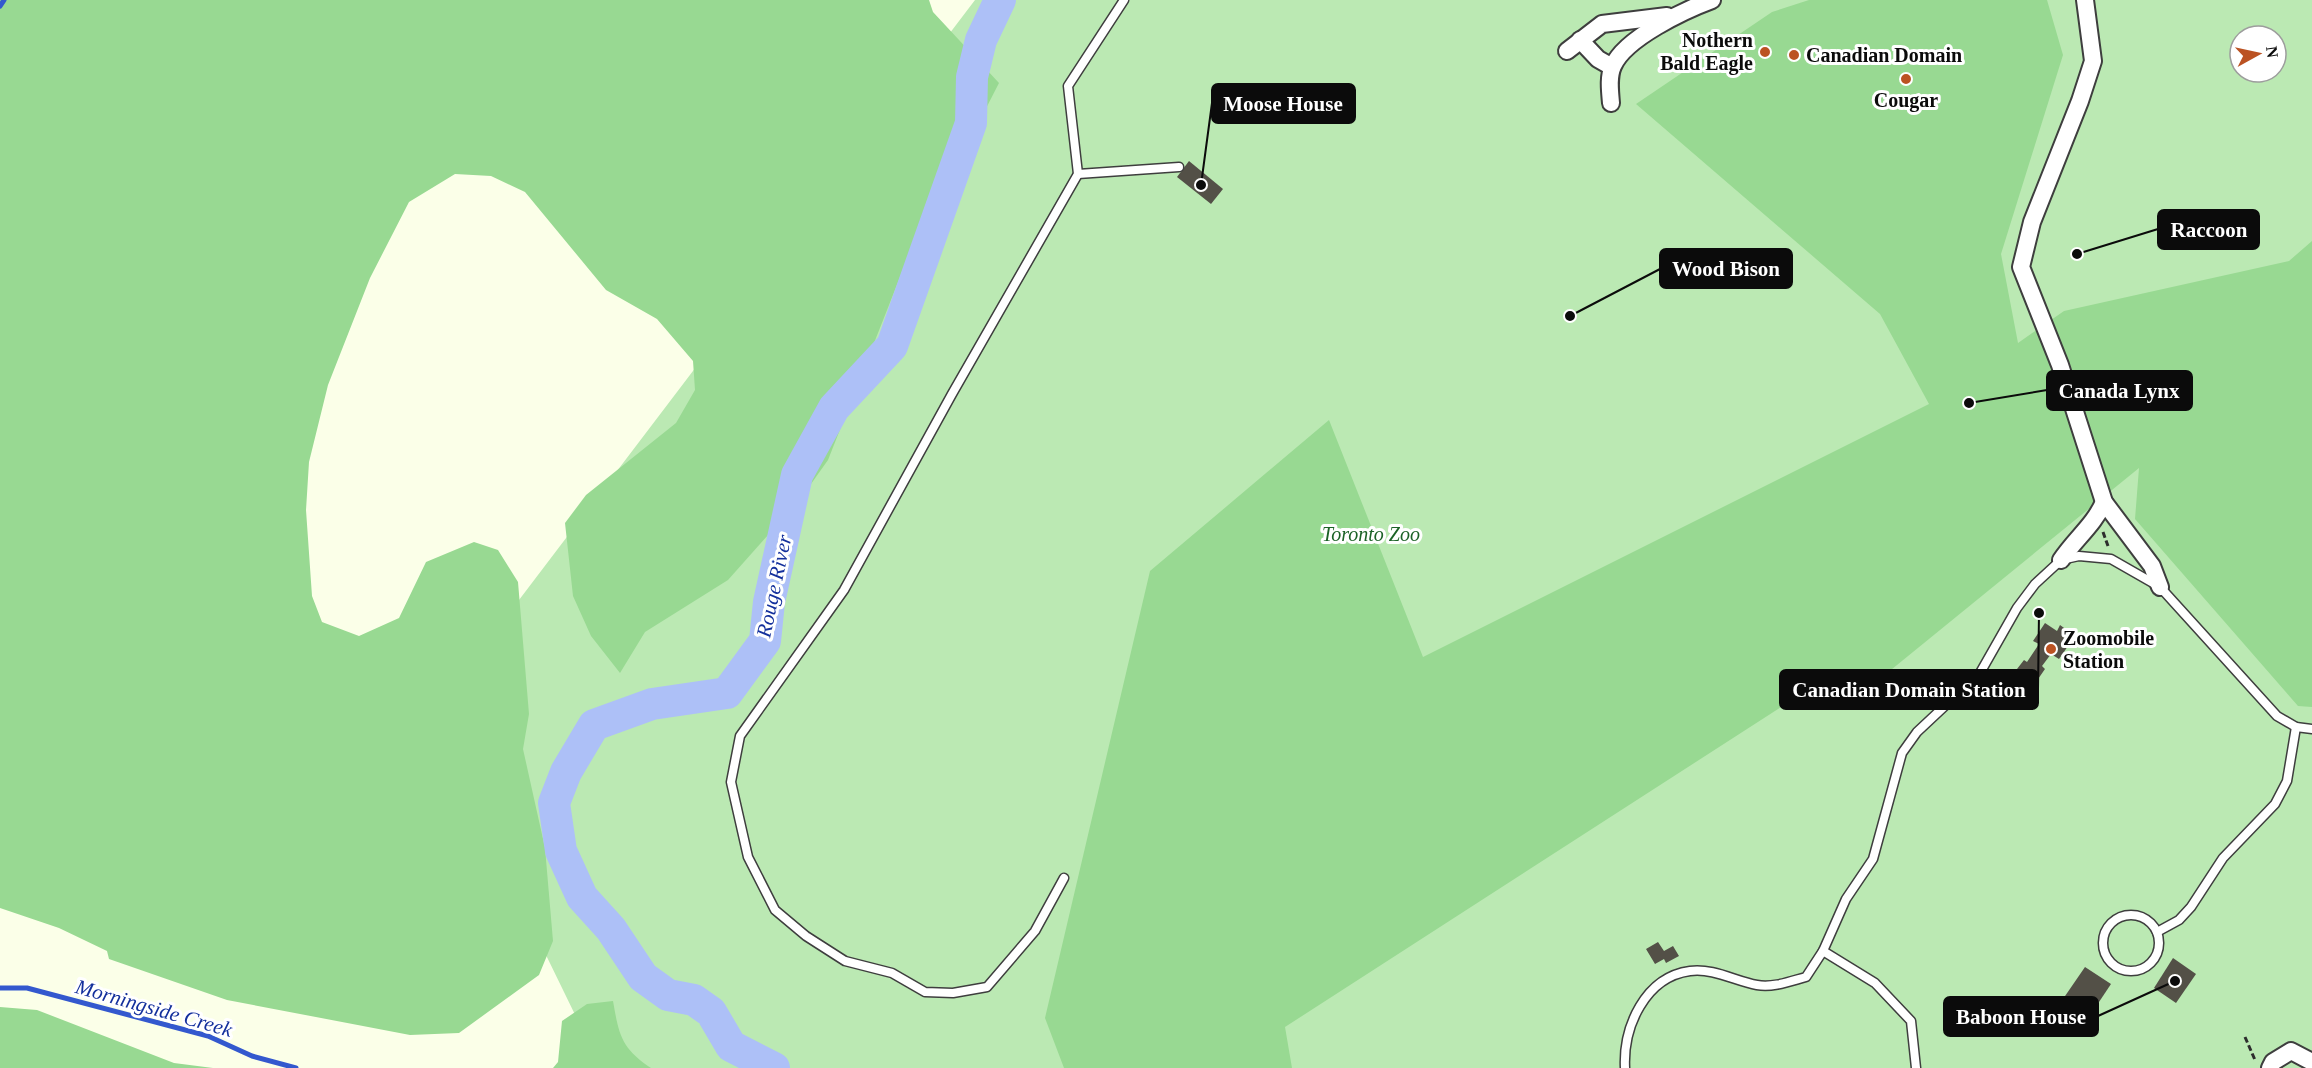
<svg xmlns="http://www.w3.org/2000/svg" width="2312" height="1068" viewBox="0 0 2312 1068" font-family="'Times New Roman',serif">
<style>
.green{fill:#bbe9b3;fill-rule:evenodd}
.forest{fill:#98d992}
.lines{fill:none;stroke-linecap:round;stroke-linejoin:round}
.stream{stroke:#3358ce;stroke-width:5}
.river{stroke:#adc0f7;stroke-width:32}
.building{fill:#535047}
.lane-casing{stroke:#3e3e3e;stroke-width:11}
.street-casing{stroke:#3e3e3e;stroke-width:20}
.path{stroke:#2d2d2d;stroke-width:3;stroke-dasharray:6 3;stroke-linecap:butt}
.lane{stroke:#fff;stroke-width:8}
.street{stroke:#fff;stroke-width:16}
.poi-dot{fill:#bb5222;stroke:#fff;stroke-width:2}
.labels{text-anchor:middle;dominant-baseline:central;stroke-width:6;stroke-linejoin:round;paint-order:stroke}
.poi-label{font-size:20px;font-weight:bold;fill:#0b0b0b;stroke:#fff;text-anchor:start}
.park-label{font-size:20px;font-style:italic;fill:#1b6226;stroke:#fff}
.water-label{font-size:21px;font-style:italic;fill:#14309c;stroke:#fff}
.leader{fill:none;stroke:#0b0b0b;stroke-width:2}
.callout-dot{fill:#0b0b0b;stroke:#fff;stroke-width:2}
.callout{fill:#0b0b0b;stroke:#0b0b0b;stroke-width:2}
.callout-label{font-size:21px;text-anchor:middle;font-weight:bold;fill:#fff}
</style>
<rect width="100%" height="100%" fill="#fbffe8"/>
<path class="green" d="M975,0H2312V1068H601L430,717ZM2240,36H2276V72H2240Z"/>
<g class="forest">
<path d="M0,0H929L933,12L999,83L902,272L828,460L801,498L728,580L645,632L620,673L591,636L573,596L565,523L586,495L676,423L695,390L693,361L657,319L606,290L525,192L491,176L455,174L409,202L370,278L328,385L309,462L306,510L312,596L322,622L359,636L399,618L426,562L474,542L498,550L518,582L529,714L523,749L545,848L553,941L539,975L459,1033L410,1035L227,1000L109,959L107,951L59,928L0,908Z"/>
<path d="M1809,0H2047L2063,55L2001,254L2018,343L2064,311L2289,261L2312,241V707L2298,706L2135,519L2139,468L1854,700L1809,689L1285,1027L1292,1068H1064L1045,1018L1150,571L1329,420L1423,657L1929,404L1880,314L1636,104L1772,12Z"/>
<path d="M613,1001C619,1035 621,1048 651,1068H553L558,1062L562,1021L587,1004Z"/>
<path d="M0,1007L37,1010L174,1063L213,1068H0Z"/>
</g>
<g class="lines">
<g class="stream">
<path d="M0,6L4,0"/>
<path d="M0,988H27L208,1036L252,1056L296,1068"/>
</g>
<path class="river" d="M774,1068L731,1046L711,1012L694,1000L668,995L643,977L611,929L582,897L561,851L554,803L566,772L594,725L652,704L727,693L765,641L769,602L797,475L834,408L892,346L971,123L972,77L981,40L1000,0"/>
</g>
<g class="building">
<path d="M1189,161L1223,189L1211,204L1177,177Z"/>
<path d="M2045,623L2057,631L2060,625L2075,636L2059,659L2051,654L2042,666L2045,669L2036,682L2017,669L2024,660L2027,662L2039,644L2033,641Z"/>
<path d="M1658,942L1664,951L1673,946L1679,956L1666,963L1664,959L1655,964L1646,949Z"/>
<path d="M2173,958L2196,974L2176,1003L2154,988Z"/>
<path d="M2085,967L2111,984L2089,1017L2063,999Z"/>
</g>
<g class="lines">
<defs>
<g id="lane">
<path d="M1078,174L1179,167"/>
<path d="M1064,878L1035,931L987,987L953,993L925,992L892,973L845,961L806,936L775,910L748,857L731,782L740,736L844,590L952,394L1078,174L1068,86L1124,0"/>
<circle cx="2131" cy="943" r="28"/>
<path d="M2157,932L2179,920L2191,907L2223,858L2275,804L2287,781L2296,727"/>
<path d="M1823,951L1875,983L1911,1021L1916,1068"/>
<path d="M1625,1068C1623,1027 1645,977 1690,971C1714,968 1735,981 1757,985C1773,988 1791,981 1806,977L1823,951L1846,899L1873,859L1902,753L1917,732L1980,673L2017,608L2035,584L2061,560L2079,556L2111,559L2160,587L2277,716L2296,727L2312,729"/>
</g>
<g id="street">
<path d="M2085,0L2093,61L2080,101L2032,222L2021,267L2060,365L2104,502L2152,566L2160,587"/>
<path d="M1580,40L1598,59L1612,67"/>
<path d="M1567,51L1602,24L1667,16"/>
<path d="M1611,103C1610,91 1608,77 1613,66C1625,38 1685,10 1712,0"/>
<path d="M2061,560C2075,539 2094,525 2104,502"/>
<path d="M2270,1068L2273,1062L2291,1051L2312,1062"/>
</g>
</defs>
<use href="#lane" class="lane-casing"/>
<use href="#street" class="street-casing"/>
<g class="path">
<path d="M2103,532L2108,546"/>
<path d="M2245,1037L2255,1060"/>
</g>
<use href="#lane" class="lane"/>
<use href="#street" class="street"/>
</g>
<g class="poi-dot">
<circle cx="1765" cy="52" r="6"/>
<circle cx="1794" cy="55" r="6"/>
<circle cx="1906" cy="79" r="6"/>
<circle cx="2051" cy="649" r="6"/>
</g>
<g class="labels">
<g class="poi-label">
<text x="1753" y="40" text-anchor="end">Nothern<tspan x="1753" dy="23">Bald Eagle</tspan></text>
<text x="1806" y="55">Canadian Domain</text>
<text x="1906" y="100" text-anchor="middle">Cougar</text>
<text x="2063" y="638">Zoomobile<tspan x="2063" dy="23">Station</tspan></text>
</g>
<g class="park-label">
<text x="1371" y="534">Toronto Zoo</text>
</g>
<g class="water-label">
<text transform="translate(774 586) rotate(-78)">Rouge River</text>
<text transform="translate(154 1008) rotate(16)">Morningside Creek</text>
</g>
</g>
<path class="leader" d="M1201 185L1212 103M2077 254L2158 229M1570 316L1660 269M1969 403L2047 390M2039 613L2038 689M2175 981L2098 1016"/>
<g class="callout-dot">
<circle cx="1201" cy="185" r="6"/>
<circle cx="2077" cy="254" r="6"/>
<circle cx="1570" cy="316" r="6"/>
<circle cx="1969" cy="403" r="6"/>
<circle cx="2039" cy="613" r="6"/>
<circle cx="2175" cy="981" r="6"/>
</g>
<g class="callout">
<rect x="1212" y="84" width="143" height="39" rx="6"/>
<rect x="2158" y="210" width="101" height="39" rx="6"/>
<rect x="1660" y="249" width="132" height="39" rx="6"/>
<rect x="2047" y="371" width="145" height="39" rx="6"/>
<rect x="1780" y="670" width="258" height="39" rx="6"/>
<rect x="1944" y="997" width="154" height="39" rx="6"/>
</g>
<g class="callout-label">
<text x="1283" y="111">Moose House</text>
<text x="2209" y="237">Raccoon</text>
<text x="1726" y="276">Wood Bison</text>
<text x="2119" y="398">Canada Lynx</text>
<text x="1909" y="697">Canadian Domain Station</text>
<text x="2021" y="1024">Baboon House</text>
</g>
<g transform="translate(2258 54) rotate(82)"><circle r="28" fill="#ffffff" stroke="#9d9d9d" stroke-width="1.5"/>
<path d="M0-4.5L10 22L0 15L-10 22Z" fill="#bb5222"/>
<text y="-9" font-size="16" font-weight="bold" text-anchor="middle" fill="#0b0b0b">N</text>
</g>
</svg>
